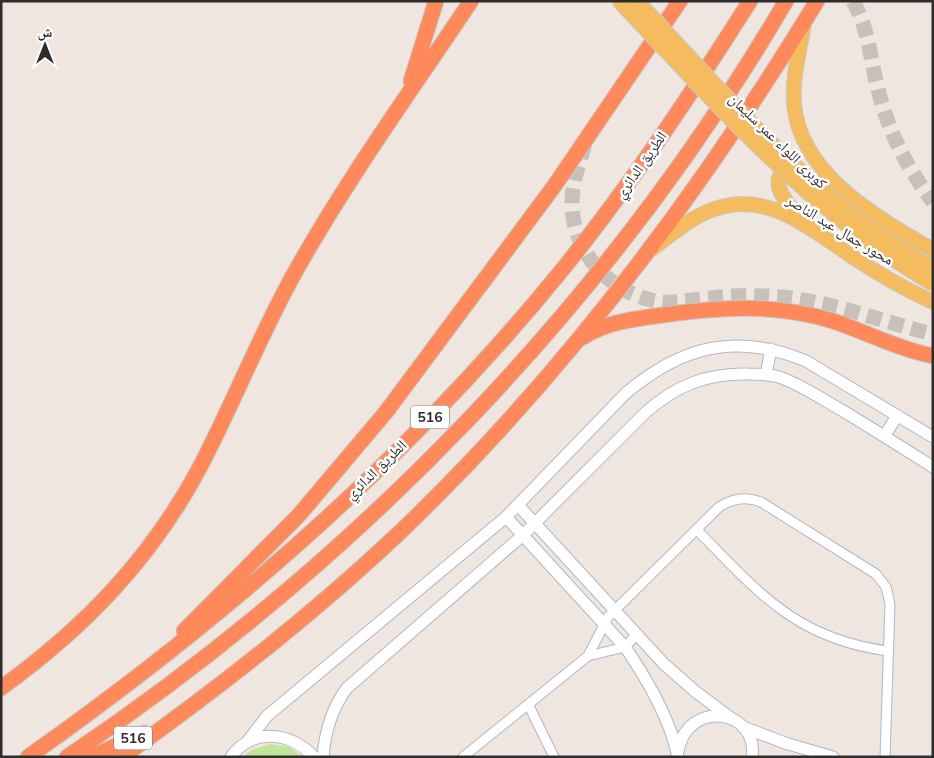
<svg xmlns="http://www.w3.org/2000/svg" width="934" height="758" viewBox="0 0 934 758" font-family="'Nunito Sans','Noto Naskh Arabic',sans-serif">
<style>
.grass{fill:#c0e69b}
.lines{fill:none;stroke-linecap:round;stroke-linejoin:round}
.highway-tunnel{stroke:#c8c1bb;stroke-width:15;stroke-dasharray:15 8;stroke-linecap:butt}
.street-casing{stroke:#b3b7c1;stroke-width:11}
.secondary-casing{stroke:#b3b7c1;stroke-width:13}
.primary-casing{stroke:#c8c8c8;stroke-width:16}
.highway-casing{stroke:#c8c8c8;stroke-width:17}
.street{stroke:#fff;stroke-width:9}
.secondary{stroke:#fff;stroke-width:11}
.primary{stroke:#f4bb5f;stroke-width:14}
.highway{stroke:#ff895a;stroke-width:15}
.primary-bridge-casing{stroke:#c8c8c8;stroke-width:16;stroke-linecap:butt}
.primary-bridge{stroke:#f4bb5f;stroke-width:14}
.labels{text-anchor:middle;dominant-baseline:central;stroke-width:5;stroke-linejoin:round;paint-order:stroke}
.shield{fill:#fff;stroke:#6c6c6c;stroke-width:1}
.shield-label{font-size:14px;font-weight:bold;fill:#2d2d2d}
.street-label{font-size:15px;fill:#2d2d2d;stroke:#fff}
</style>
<rect width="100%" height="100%" fill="#efe6df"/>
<path class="grass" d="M270,744L289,747L304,757H244L251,750Z"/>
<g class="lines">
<g class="highway-tunnel">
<path d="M853,1C869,29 870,59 878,89C888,131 907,168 933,202"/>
<path d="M585,144C579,163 572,183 572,203C572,254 614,298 664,302C680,303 694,299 710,298C734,295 758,295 782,297C834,302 882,322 933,334"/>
</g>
<defs>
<g id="street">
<path d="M697,530C758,592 796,639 888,651"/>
<path d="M588,656L625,647L636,635"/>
<path d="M529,706L554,757"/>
<path d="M463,757L588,656L608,617L719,507C733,498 746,496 761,502L876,574L886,587L890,604L885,757"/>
</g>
<g id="secondary">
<path d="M766,374L771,349"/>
<path d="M885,435L897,416"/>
<path d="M518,505L664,664L696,692L732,719"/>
<path d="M506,517L625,647C647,679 670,718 678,757"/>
<path d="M743,727L785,743L833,757"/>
<path d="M247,742L267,716L506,517L626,393C682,346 736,332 806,361L933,437"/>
<path d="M678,752C686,699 759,708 752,757"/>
<path d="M231,757C252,727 292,732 314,757"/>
<path d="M323,757C325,731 332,708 347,688L523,535L646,412C677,385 707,373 749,374C759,374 769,374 779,377C802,385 822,399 843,411C873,429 903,448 933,467"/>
</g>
<g id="primary">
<path d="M804,24C800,49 792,77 794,103C799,174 877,218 933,250"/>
<path d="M793,165C762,178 788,204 800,219"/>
<path d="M653,248C674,233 696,213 721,207C772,193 813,231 853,257C878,274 905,289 933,302"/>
</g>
<g id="highway">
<path d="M411,81L436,1"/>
<path d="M583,337C609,321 635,319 663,315C721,307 776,303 833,321C866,332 898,349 933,356"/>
<path d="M184,631L299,515L386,412L555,185L680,1"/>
<path d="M1,688C84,628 151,559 200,467C233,404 259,337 294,274C347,179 411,91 471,1"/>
<path d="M28,757C225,618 410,457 562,270C631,185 691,94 750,1"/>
<path d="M67,757C357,562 609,303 786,1"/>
<path d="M91,757L144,733"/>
<path d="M122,757C219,688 311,616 397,535C562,378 699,195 817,1"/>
</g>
</defs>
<use href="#street" class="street-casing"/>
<use href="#secondary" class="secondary-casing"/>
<use href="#primary" class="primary-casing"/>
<use href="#highway" class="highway-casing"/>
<use href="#street" class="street"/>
<use href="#secondary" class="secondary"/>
<use href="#primary" class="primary"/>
<use href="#highway" class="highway"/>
<defs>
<g id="primary-bridge">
<path d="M619,1C717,104 808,211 933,284"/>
<path d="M637,1C728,96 815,205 933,268"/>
</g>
</defs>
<use href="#primary-bridge" class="primary-bridge-casing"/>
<use href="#primary-bridge" class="primary-bridge"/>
</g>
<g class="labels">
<g class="shield">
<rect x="411" y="405.5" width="38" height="23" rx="4"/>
<rect x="114" y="726.5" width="38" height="23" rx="4"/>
</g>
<g class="shield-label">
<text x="430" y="417">516</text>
<text x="133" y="738">516</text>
</g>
<g class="street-label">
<text transform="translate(778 141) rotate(44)">كوبرى اللواء عمر سليمان</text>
<text transform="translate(641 165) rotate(-55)">الطريق الدائري</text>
<text transform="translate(840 230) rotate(31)">محور جمال عبد الناصر</text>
<text transform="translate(376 470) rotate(-44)">الطريق الدائري</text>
</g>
</g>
<rect width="934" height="758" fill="none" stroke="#2d2d2d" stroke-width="5"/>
<g transform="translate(45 45)" stroke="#ffffff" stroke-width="4" paint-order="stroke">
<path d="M0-4L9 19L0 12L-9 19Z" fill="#2d2d2d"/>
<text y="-8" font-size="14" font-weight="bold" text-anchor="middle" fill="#2d2d2d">ش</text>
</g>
</svg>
